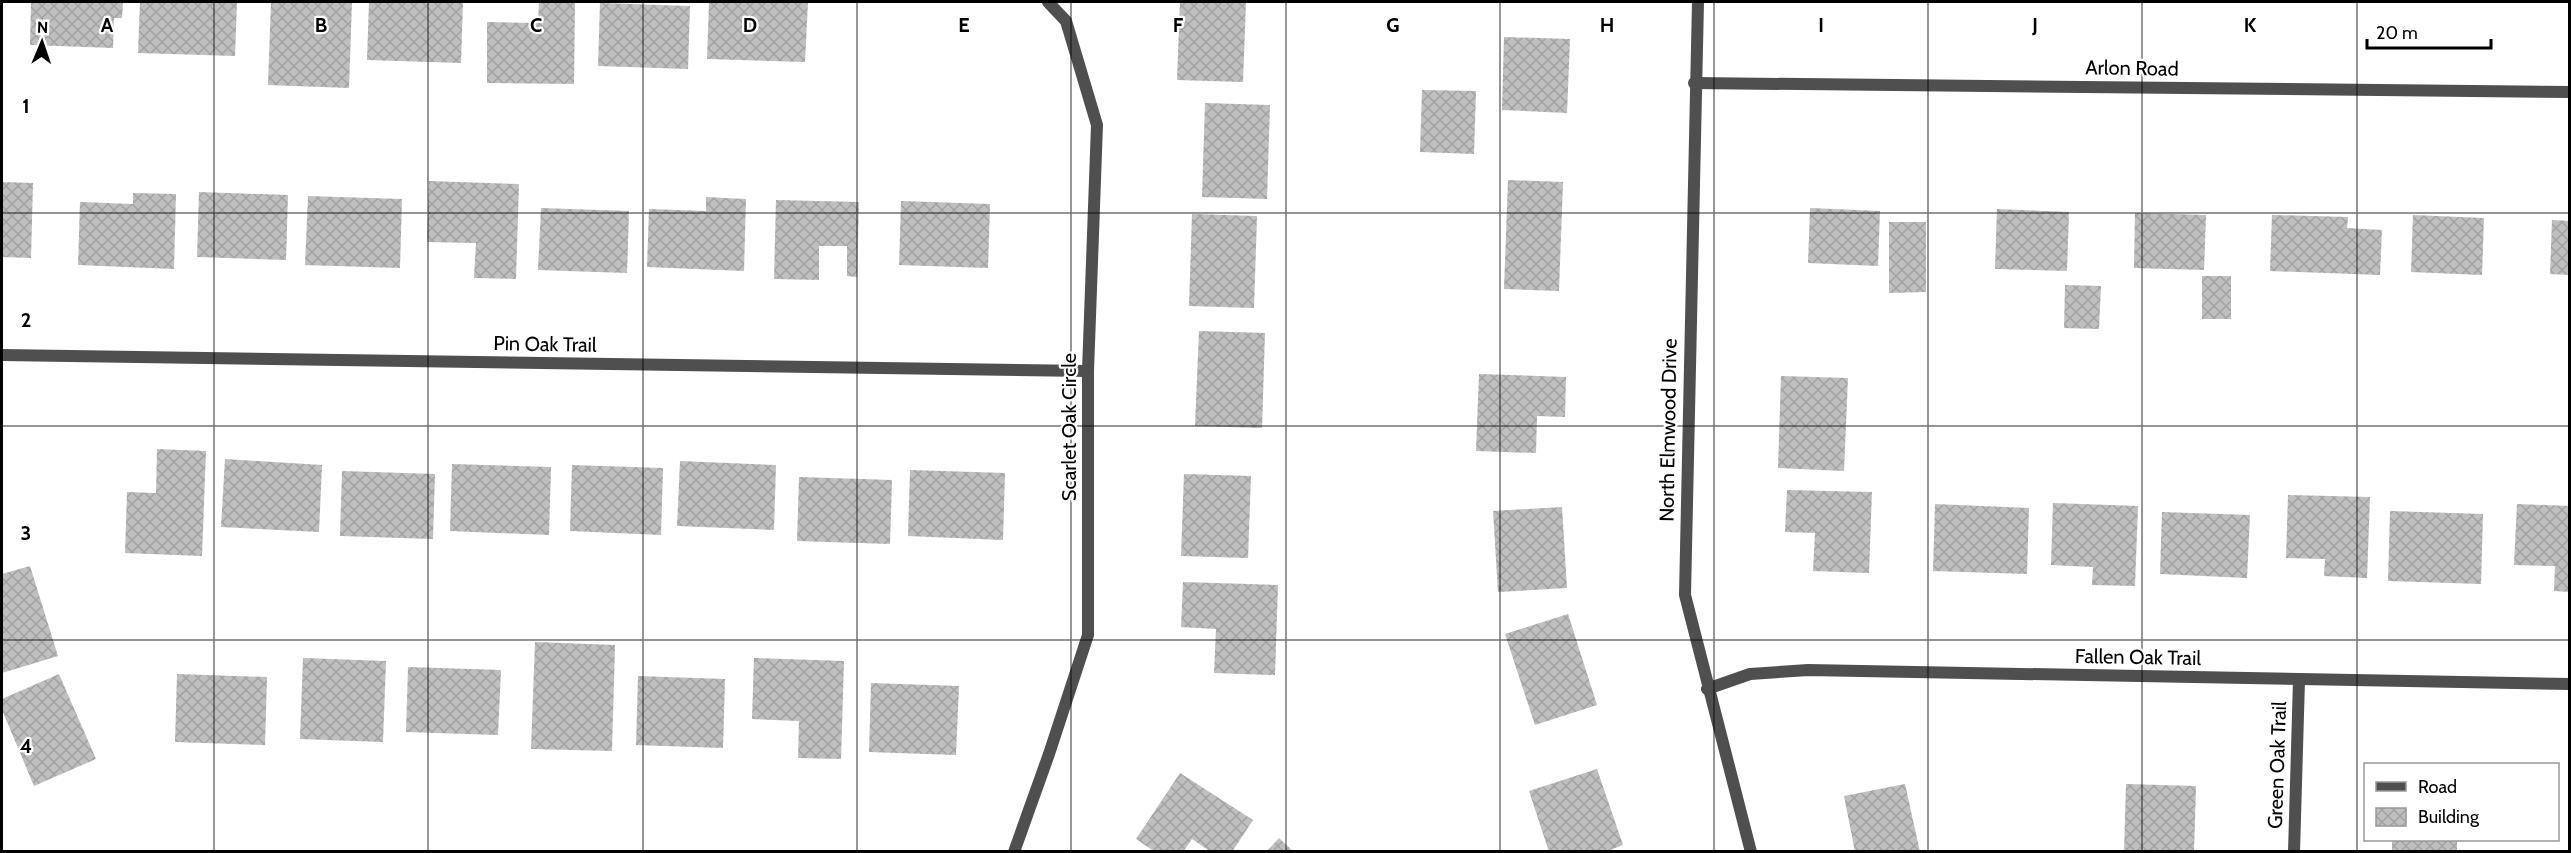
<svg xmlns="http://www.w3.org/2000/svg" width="2571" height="853" viewBox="0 0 2571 853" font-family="Cabin,sans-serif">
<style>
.building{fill:url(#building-cross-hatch)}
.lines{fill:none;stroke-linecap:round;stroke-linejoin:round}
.street{stroke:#4f4f4f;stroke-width:12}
.grid{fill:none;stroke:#000;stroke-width:1.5;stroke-opacity:0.55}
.labels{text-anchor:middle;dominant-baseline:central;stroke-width:4.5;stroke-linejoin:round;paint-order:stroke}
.street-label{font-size:20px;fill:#000;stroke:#fff}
.grid-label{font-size:20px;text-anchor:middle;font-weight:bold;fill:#000;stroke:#fff;stroke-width:4.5;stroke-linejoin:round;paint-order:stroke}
</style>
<defs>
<pattern id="building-cross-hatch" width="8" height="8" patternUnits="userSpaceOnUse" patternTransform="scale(1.5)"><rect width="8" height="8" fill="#bfbfbf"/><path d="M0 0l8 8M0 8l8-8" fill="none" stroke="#a2a2a2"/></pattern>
</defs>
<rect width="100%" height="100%" fill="#fff"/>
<g class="building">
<path d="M31,2H123L122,18H114L113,48L30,45Z"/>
<path d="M140,2H237L235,56L138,53Z"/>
<path d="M271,2H352L349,88L268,85Z"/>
<path d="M369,2H463L461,63L367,60Z"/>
<path d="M539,2H575L574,84L487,83V22L538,23Z"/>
<path d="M709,2H808L805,62L707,59Z"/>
<path d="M1180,2H1246L1243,82L1177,80Z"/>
<path d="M600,3L690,6L688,69L598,66Z"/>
<path d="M1504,37L1570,39L1567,113L1502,110Z"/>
<path d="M1422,90L1476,91L1474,154L1420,152Z"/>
<path d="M1205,103L1270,105L1267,199L1202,197Z"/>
<path d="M1508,180L1563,182L1559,291L1504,289Z"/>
<path d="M429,181L519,184L516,279L474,278L476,243L427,242Z"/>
<path d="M2,182L33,183L31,258L2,257Z"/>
<path d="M199,192L288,195L286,260L197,257Z"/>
<path d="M133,193L176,194L174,269L78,265L80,202L133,204Z"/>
<path d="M308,196L402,199L400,268L305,265Z"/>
<path d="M706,197L746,199L744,271L647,267L649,209L706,211Z"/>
<path d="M776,200L859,202L857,277L847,276V246H819V280L774,279Z"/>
<path d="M901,201L990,204L988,268L899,265Z"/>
<path d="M541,208L629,211L627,273L538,270Z"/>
<path d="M1810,208L1880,211L1878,266L1808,263Z"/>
<path d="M1997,209L2069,212L2067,271L1995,269Z"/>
<path d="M2135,213L2206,215L2204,270L2134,268Z"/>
<path d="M1192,214L1257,216L1254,308L1189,306Z"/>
<path d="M2272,215L2348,217L2347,228L2382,230L2380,275L2270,271Z"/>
<path d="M2413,215L2484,218L2482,275L2411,272Z"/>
<path d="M2552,220L2570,221V275L2550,274Z"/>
<path d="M1889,222H1926V292L1889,293Z"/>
<rect x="2202" y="276" width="29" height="43"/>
<path d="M2065,285L2101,286L2099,329L2064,328Z"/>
<path d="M1199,331L1265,333L1262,428L1195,426Z"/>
<path d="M1479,374L1566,377L1565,417L1537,416L1536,453L1476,451Z"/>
<path d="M1781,376L1848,378L1844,471L1778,468Z"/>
<path d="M157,449L206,451L202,556L125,553L127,492L156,493Z"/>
<path d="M225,459L322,465L319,532L221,527Z"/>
<path d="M680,461L776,465L774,530L677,526Z"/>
<path d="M452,464L551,467L549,535L450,531Z"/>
<path d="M572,465L663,468L661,535L570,531Z"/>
<path d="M910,470L1005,473L1003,540L908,536Z"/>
<path d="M342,471L435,474L433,539L340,536Z"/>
<path d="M1184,474L1251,476L1248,558L1181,556Z"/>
<path d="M799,477L892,480L890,544L797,541Z"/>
<path d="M1787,490L1872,492L1869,573L1813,571L1815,533L1785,532Z"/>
<path d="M2288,495L2370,497L2367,578L2324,576L2325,559L2286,558Z"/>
<path d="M2053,503L2138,506L2135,586L2092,585L2093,567L2051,565Z"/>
<path d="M1935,504L2029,508L2027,574L1933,571Z"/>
<path d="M2517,504L2570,506V592L2554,591L2555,566L2514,565Z"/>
<path d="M1562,507L1567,588L1498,592L1493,511Z"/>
<path d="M2390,511L2483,514L2481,584L2388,581Z"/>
<path d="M2162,512L2250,515L2247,578L2160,574Z"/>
<path d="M30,566L58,656L2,673V574Z"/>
<path d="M1183,582L1278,585L1275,675L1214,673L1216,629L1181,627Z"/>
<path d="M1568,614L1597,705L1535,725L1505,634Z"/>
<path d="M535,642L615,645L612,751L531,749Z"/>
<path d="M303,658L386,661L383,742L300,739Z"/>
<path d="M754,658L844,661L841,759L798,758L799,721L752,719Z"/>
<path d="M408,667L501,670L498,735L406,732Z"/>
<path d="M59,674L96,759L34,786L2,710V699Z"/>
<path d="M177,674L267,677L265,745L175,742Z"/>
<path d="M638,676L725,679L723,748L636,745Z"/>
<path d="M871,683L959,686L956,755L869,752Z"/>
<path d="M1597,769L1623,845L1605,852H1549L1529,791Z"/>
<path d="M1180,773L1253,820L1232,852H1211L1192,839L1183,852H1155L1136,839Z"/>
<path d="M1905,784L1920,852H1855L1844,796Z"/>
<path d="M2126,784L2196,786L2194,852H2124Z"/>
<path d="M1279,838L1294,852H1266Z"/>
<rect x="2392" y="840" width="65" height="12"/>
</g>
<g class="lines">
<g class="street">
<path d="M1698,2L1685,595L1751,852"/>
<path d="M1694,83L2570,92"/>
<path d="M2,355L1088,371"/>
<path d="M1707,689L1750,674L1808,670L2570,684"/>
<path d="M1014,852L1049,754L1088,635V371L1097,125L1066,21L1048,2"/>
<path d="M2294,852L2299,680"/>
</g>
</g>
<path class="grid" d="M214,2V852M428,2V852M643,2V852M857,2V852M1071,2V852M1286,2V852M1500,2V852M1714,2V852M1928,2V852M2142,2V852M2357,2V852M2,213H2570M2,426H2570M2,640H2570"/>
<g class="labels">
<g class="street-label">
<text transform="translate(2132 68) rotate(1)">Arlon Road</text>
<text transform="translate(545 344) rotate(1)">Pin Oak Trail</text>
<text transform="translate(1069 427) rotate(-90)">Scarlet Oak Circle</text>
<text transform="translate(1668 430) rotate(-89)">North Elmwood Drive</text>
<text transform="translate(2138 657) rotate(1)">Fallen Oak Trail</text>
<text transform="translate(2277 765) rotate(-88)">Green Oak Trail</text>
</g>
</g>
<g class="grid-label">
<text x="107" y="32">A</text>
<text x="321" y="32">B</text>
<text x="536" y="32">C</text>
<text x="750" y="32">D</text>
<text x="964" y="32">E</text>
<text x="1178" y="32">F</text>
<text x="1393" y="32">G</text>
<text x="1607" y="32">H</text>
<text x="1821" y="32">I</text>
<text x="2035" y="32">J</text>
<text x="2250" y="32">K</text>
<text x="26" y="113">1</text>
<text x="26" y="327">2</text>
<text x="26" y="540">3</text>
<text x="26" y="753">4</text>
</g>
<rect width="2571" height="853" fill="none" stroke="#000000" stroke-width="6"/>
<rect x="2364" y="763" width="195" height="78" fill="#ffffff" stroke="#999999" stroke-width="1.5"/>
<rect x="2376" y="782" width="30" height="9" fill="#4f4f4f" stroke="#999999" stroke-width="1.5"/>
<text x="2418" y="793" font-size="18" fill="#000000">Road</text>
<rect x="2376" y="808" width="30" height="18" fill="url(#building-cross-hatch)" stroke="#999999" stroke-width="1.5"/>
<text x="2418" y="823" font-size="18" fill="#000000">Building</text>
<g transform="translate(42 42) rotate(2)" stroke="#ffffff" stroke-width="4.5" paint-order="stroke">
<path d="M0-4.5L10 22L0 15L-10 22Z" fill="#000000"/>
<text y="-9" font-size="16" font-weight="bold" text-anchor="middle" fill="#000000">N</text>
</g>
<path d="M2367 39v9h124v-9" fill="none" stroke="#000000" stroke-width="3"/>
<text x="2376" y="39" font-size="18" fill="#000000" stroke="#ffffff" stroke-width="4.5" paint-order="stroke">20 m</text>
</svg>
